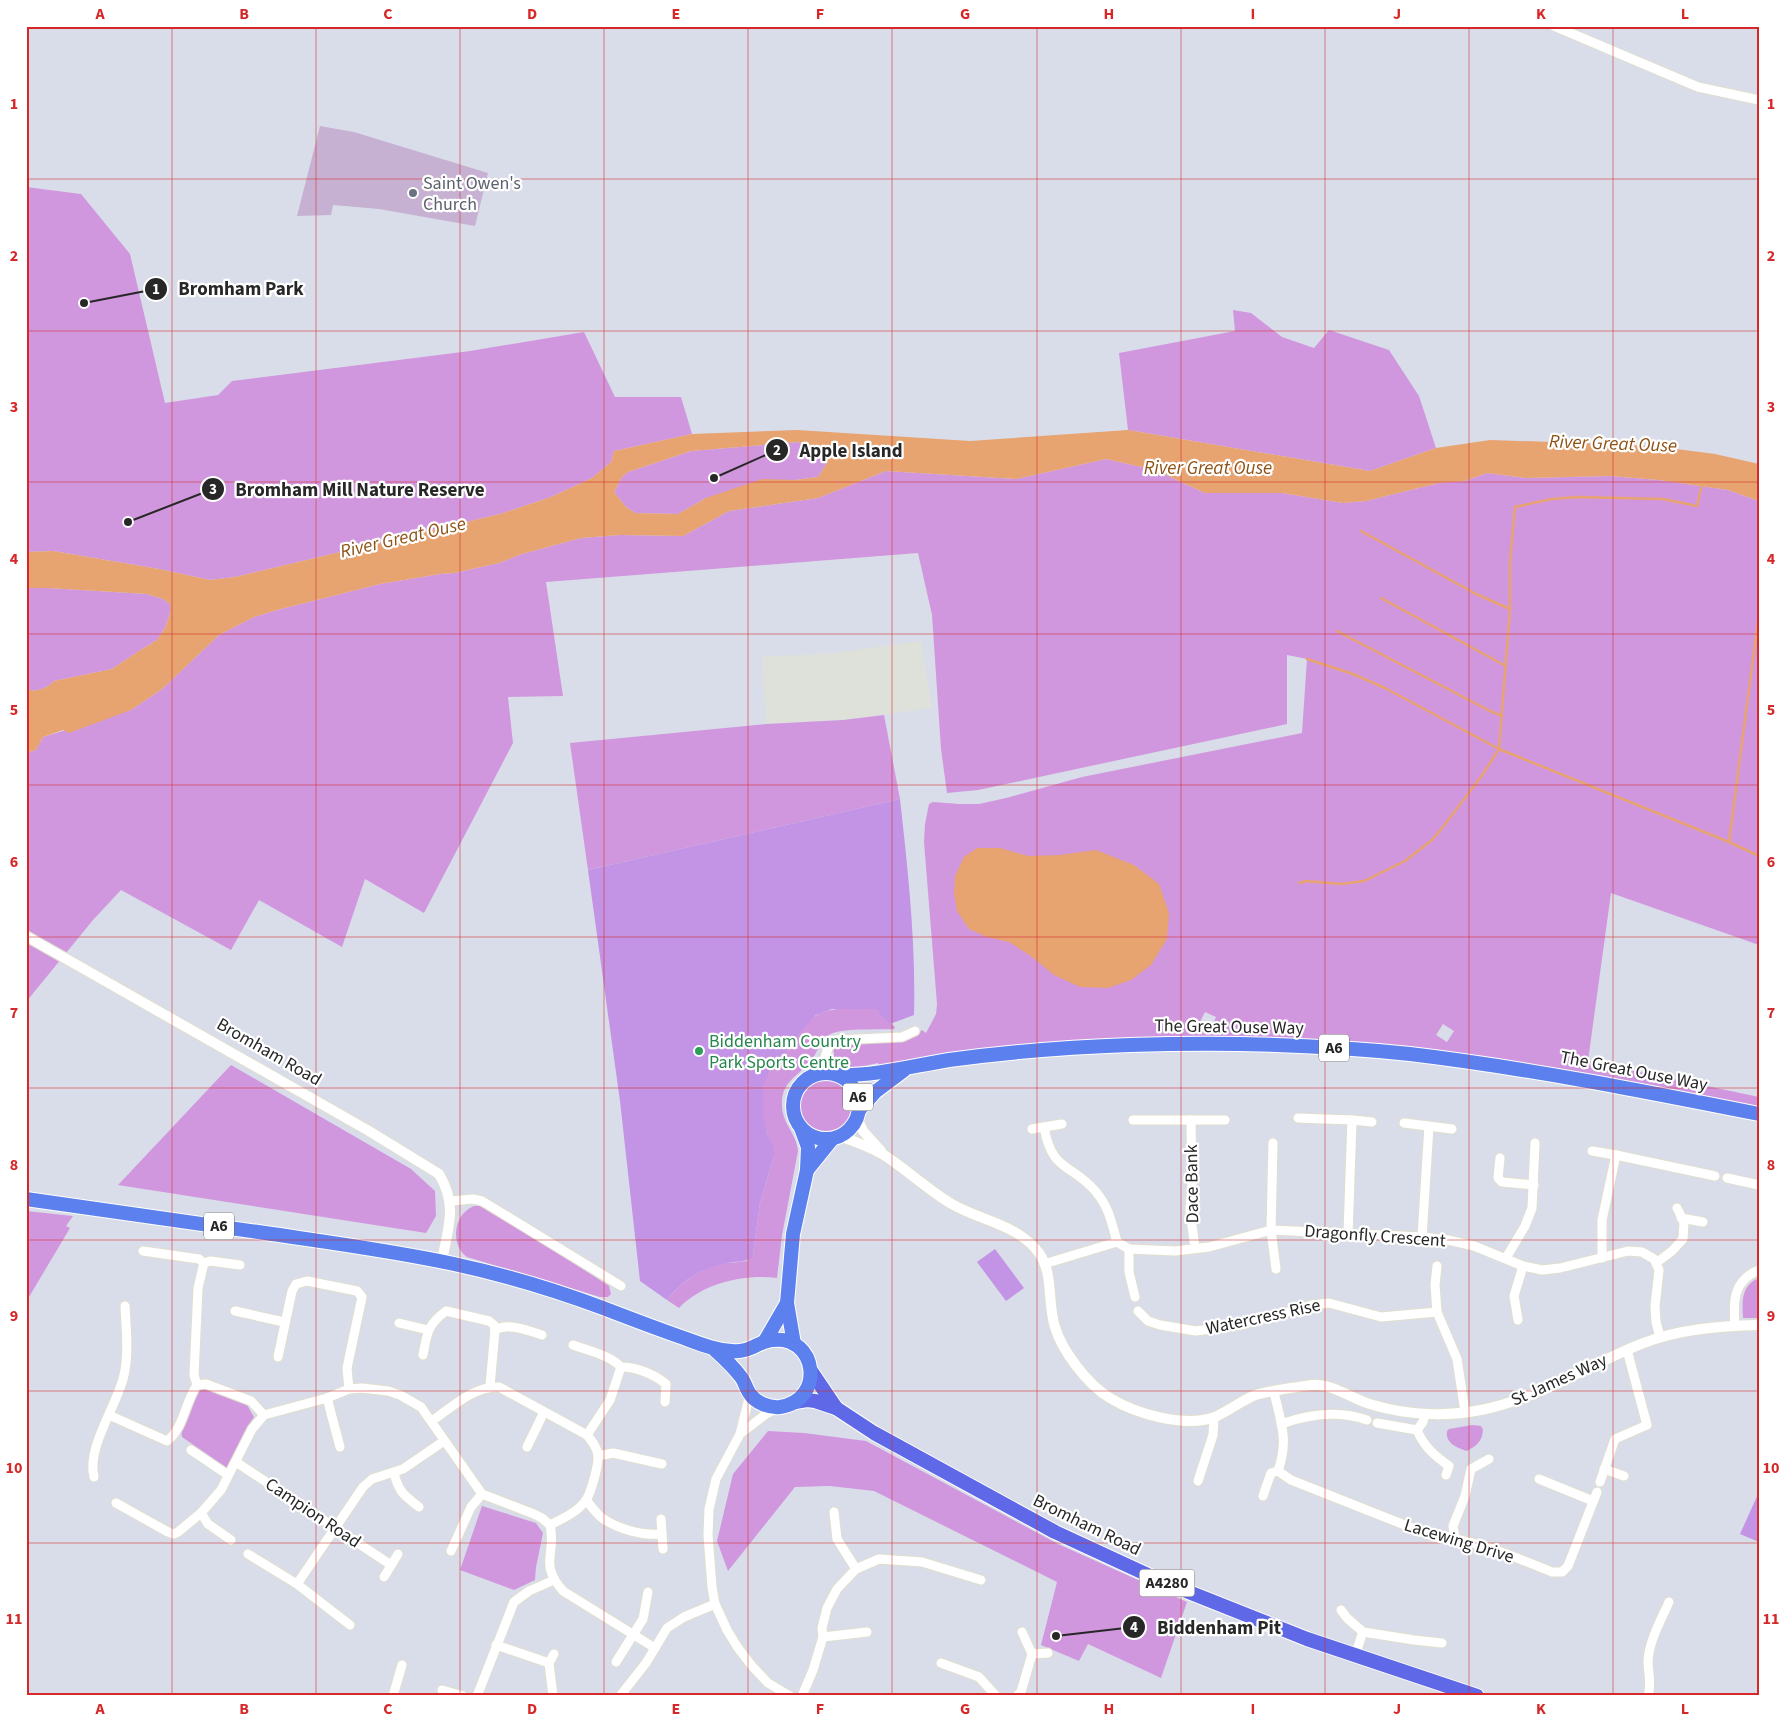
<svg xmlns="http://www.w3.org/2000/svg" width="1785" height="1722" viewBox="0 0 1785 1722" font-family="'Source Sans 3',sans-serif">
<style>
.industrial{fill:#dee1da}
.green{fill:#d197de;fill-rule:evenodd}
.cemetery{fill:#c7b1d2}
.pitch{fill:#c393e5}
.water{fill:#e7a370;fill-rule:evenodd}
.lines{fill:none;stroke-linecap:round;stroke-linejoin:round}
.stream{stroke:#e7a370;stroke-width:2.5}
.minor-casing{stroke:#e0dfce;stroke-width:11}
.tertiary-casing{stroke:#e0dfce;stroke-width:12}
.primary-casing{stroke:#fff;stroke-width:16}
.trunk-casing{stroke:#fff;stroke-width:16}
.minor{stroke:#fff;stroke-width:9}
.tertiary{stroke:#fff;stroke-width:10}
.primary{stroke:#5f69e8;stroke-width:14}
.trunk{stroke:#5c80ee;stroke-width:14}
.grid{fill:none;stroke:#d62828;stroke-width:1;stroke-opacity:0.55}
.worship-dot{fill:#6b7280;stroke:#fff;stroke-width:2}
.leisure-dot{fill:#2e9e5b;stroke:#fff;stroke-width:2}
.labels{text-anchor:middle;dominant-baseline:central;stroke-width:4.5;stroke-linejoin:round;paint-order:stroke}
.shield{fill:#fff;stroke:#686868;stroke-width:1}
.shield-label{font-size:16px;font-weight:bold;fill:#272727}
.worship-label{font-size:18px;fill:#5b616d;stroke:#fff;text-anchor:start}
.street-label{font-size:18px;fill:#272727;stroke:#fff}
.leisure-label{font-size:18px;fill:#27864d;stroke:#fff;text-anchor:start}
.water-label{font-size:19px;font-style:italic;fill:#8e5214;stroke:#fff}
.leader{fill:none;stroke:#272727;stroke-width:2}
.callout-dot{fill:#272727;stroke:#fff;stroke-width:2}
.mark-label{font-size:15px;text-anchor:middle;font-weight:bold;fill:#fff}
.callout-label{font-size:19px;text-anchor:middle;font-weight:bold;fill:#272727;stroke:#fff;stroke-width:4.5;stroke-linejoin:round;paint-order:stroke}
.neatline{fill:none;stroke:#d62828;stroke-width:2}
.grid-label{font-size:16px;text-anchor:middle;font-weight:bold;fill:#d62828}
</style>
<rect width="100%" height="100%" fill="#d9dde9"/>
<path class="industrial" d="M921,641L932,708L843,720L766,724L762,657L833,653Z"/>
<g class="green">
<path d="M26,187L81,194L130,254L165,403L218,395L232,381L470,351L584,332L615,397H681L692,434L614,451L611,462L592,478L551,497L500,514L235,577L210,580L159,569L53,551L26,552Z"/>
<path d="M1233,310L1251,313L1282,337L1314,348L1329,330L1389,350L1419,396L1436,448L1370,471L1128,430L1119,353L1235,331Z"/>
<path d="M799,442L827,463L818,477L795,480L706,498L678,514L635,513L626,507L614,492L622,477L628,472L691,451Z"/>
<path d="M1106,459L1155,470L1205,493H1282L1343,503L1366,501L1439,483L1465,481L1487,473L1527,478L1610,476L1659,480L1728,490L1759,501V945L1611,893L1588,1061L1759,1097V1108L1547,1067L1478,1056L1408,1048L1269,1038L879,1068L878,1063C864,1066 845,1071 834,1060V1052L830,1049L835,1044L905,1040L911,1038L922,1030L926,1033L936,1014L937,1004L924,842L925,824L929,804L933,802L960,804H979L1006,798L1082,777L1302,733L1307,659L1287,655V724L978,790L947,793L941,749L932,615L918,553L546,582L563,696L508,697L513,743L424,913L365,879L342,947L259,900L231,950L121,890L93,920L26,1002V753L36,750L43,737L131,710L162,689L219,635L254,617L277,610L380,584L440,574L454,573L499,563L522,554L581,538L620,535L683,536L729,511L818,498L886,471L1016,479ZM1205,1012L1216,1017L1212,1026L1208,1027L1199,1024ZM1443,1024L1454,1031L1447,1042L1436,1035Z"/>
<path d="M26,588H48L147,594L163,599L170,604V613L165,628L157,640L139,651L112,669L54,681C48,688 35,693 26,689Z"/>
<path d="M884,715L900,799L588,870L570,743L766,724L843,720Z"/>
<path d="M850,1008L875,1009L895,1027L894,1029C878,1030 847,1028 833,1033C820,1038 818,1053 810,1062C797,1077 781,1082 782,1105C782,1124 797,1134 798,1151L782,1235L777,1278C744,1274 703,1283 679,1308L667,1300C680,1283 698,1270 720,1264C729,1262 738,1263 747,1261L753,1254L760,1203L774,1156C773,1146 769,1139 766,1130C762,1120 761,1107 762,1096C764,1065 779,1063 794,1041C801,1032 806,1021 817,1015C827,1009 839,1009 850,1008Z"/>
<path d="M231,1065L411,1169L435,1191L436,1216L426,1233L118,1185Z"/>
<circle cx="826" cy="1106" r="27"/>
<path d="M474,1206H479L491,1210L603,1282L609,1286L611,1294L608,1297H600L467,1257C450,1245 453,1214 474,1206Z"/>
<path d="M26,1211L73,1216L66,1226L70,1228L26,1302Z"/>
<path d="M1759,1278V1318H1743C1742,1302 1741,1285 1759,1278Z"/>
<path d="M204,1388L247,1405L254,1417L249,1424L227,1468L182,1437L181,1429L182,1423L199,1389Z"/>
<path d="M1472,1425L1481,1426L1483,1430C1482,1442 1477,1445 1467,1451C1457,1448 1445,1443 1447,1431L1449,1429Z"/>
<path d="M768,1431L804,1433L866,1441L1058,1544L1187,1602L1161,1678L1088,1644L1079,1661L1041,1645L1057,1582L874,1491L830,1486L795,1487L728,1571L717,1541L733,1474Z"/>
<path d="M482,1506L536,1523L543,1533L536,1567L535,1580L514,1590L460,1570Z"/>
</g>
<path class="cemetery" d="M320,126L354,132L488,173L475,226L379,209L333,205L331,215L297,216Z"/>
<g class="pitch">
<path d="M900,799C908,871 916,943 914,1015L890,1024L875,1009H832L816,1015L805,1026L789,1048L770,1069L763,1087V1115L767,1133L774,1148V1156L760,1203L753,1254L751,1258C744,1263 736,1261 728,1263C703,1267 682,1280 667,1300L640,1281L620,1101L588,870Z"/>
<path d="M995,1249L1024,1288L1006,1301L977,1262Z"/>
<path d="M1759,1492V1542L1740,1534Z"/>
</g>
<g class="water">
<path d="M797,430L970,441L1128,430L1370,471L1436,448L1490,440L1611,444L1661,447L1715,454L1759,464V501L1728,490L1659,480L1610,476L1527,478L1487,473L1465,481L1439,483L1366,501L1343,503L1282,493H1205L1155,470L1106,459L1016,479L886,471L818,498L729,511L683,536L620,535L581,538L522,554L499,563L454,573L440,574L380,584L277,610L254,617L219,635L162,689L131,710L69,733L63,730L43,737L36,750L26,753V689C35,693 48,688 54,681L112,669L139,651L157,640L165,628L170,613V604L163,599L147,594L48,588H26V552L53,551L159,569L210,580L235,577L500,514L551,497L592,478L611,462L614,451L692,434ZM799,442L827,463L818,477L795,480L762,479L706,498L678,514L635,513L626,507L614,492L622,477L628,472L691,451Z"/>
<path d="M977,848H1000L1028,856L1060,855L1096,850L1134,865L1159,884L1169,913L1167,939L1151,965L1131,980L1108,988L1080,987L1054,975L1032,957L1009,942L987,937L969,929L957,911L954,893L955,876L964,857Z"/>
</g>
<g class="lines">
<g class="stream">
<path d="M1361,531L1476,594L1510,609"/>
<path d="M1381,598L1504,665"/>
<path d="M1337,631L1490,711L1502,716"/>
<path d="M1307,659L1353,674L1385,688L1499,749L1729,842L1759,856"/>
<path d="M1729,842L1759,613"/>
<path d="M1299,883L1306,881L1341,884L1364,881L1405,861L1432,840L1443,827L1483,774L1499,749L1510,609V561L1515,507L1552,499L1577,497L1663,499L1697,506L1702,485"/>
</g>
<defs>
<g id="minor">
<path d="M1554,26L1698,87L1759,100"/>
<path d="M824,1073C824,1060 825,1047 836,1040L902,1037L915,1031"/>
<path d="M1298,1118L1352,1120L1348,1233"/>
<path d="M1133,1120H1225"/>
<path d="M1191,1120L1192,1184L1190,1211L1195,1248"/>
<path d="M1352,1120L1372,1122"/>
<path d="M1404,1123L1452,1129"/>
<path d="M1044,1127C1052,1173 1072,1163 1096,1192C1109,1207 1112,1224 1117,1242"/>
<path d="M1032,1129L1062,1124"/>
<path d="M1273,1143L1271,1230L1276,1269"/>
<path d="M1592,1151L1616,1155"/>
<path d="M1500,1158L1498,1178L1502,1182L1534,1185"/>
<path d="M1727,1178L1759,1185"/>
<path d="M451,1201L473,1199L482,1201L621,1286"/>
<path d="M1681,1218L1703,1222"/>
<path d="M1422,1237L1429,1126"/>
<path d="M1129,1249V1272L1135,1297"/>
<path d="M143,1251L199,1259L204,1263L210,1261L240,1265"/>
<path d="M1506,1258L1525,1226L1532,1208L1535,1143"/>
<path d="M1602,1258V1220L1616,1155L1715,1176"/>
<path d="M204,1263L198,1288L194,1375L197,1385L206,1384L251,1401L264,1415"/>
<path d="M1656,1263L1672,1251L1683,1239L1684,1222L1677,1208"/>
<path d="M1044,1264L1117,1242L1129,1249L1175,1251L1209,1247L1271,1230L1422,1237L1448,1240L1474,1246L1523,1266L1542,1270L1560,1268L1628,1251L1642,1252L1654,1259L1659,1270L1655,1306L1656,1322L1660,1337"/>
<path d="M1437,1266L1435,1285L1437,1312"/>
<path d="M235,1311L284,1322"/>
<path d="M1138,1311L1148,1321L1160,1325L1196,1331L1241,1325L1312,1305L1329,1303L1381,1317L1437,1312L1457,1359L1465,1412"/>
<path d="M1518,1320L1514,1296L1523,1266"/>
<path d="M399,1323L428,1330"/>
<path d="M1735,1326C1733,1302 1733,1280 1759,1270"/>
<path d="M495,1330C508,1322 529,1331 542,1335"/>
<path d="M573,1345C589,1351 609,1355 621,1367C636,1367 654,1374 666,1384L665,1402"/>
<path d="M423,1355C427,1334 427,1325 446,1311L489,1321L494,1325L495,1330L490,1386"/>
<path d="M278,1357L292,1291L296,1284L307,1281L357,1291L362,1297L347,1368L349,1389"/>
<path d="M1274,1392C1281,1424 1289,1439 1278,1471"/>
<path d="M750,1394L740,1434L716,1479L709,1509L708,1535L712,1587L715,1604L727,1630L738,1648L752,1666L768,1683L790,1696"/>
<path d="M327,1398L340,1447"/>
<path d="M109,1415L167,1441C184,1428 185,1402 197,1385"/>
<path d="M432,1421C452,1407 474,1386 499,1387L587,1435C592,1441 597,1447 598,1455C599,1464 591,1493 586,1500C578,1512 562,1519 550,1525"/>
<path d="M1377,1423L1417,1430C1424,1447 1435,1456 1449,1466L1446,1475"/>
<path d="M1281,1424C1309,1414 1339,1410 1367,1420"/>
<path d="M1417,1430L1423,1422L1425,1414"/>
<path d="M740,1434L766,1414L779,1407"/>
<path d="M587,1435L610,1400L621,1367"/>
<path d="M527,1447L544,1412"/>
<path d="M191,1450L228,1475"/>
<path d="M598,1456L613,1453L662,1464"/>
<path d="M236,1462L391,1565"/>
<path d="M1604,1469L1624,1476"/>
<path d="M1278,1471L1291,1480L1435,1537C1476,1539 1514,1557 1552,1572H1562L1568,1566L1597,1492"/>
<path d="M394,1473C399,1493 404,1495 419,1507"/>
<path d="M94,1477C86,1448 118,1404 124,1375C129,1354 126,1328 125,1306"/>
<path d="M1539,1479L1593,1501"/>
<path d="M1198,1481L1213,1435L1214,1417"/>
<path d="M1600,1482L1615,1439L1647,1425L1627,1350"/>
<path d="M1263,1496L1271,1473L1278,1471"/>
<path d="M586,1500C591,1506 596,1513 602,1518C618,1529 642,1536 662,1534"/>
<path d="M116,1503L168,1532L174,1534L178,1532L201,1513L221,1490L252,1429L264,1415L327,1398L349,1389L362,1388L388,1391L400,1395L421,1407L482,1494L534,1514L542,1518L550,1525C557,1554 538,1562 563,1591L655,1648"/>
<path d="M834,1512L837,1539L856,1569"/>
<path d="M201,1513L208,1524L231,1540"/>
<path d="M661,1519L663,1549"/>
<path d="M1455,1538L1453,1526L1465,1496L1471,1469L1489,1459"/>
<path d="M451,1551L471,1507L482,1494"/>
<path d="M248,1554L297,1584L350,1625"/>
<path d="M384,1577L398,1554"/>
<path d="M297,1584L363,1487L372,1479L403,1469L444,1441"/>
<path d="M1341,1610L1347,1618L1363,1632"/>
<path d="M823,1637L867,1632"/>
<path d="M496,1645L549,1663"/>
<path d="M1032,1654L1048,1653"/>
<path d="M1355,1655L1363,1632L1414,1640L1442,1643"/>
<path d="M616,1662L643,1619L648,1592"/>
<path d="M941,1663L979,1677L996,1696"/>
<path d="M442,1690L463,1696"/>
<path d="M393,1696L402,1665"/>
<path d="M477,1696L514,1602L529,1591L554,1580"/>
<path d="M553,1696L549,1663L554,1654"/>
<path d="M620,1696L646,1663L667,1628L684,1617L715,1604"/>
<path d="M802,1696L813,1670L823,1637L822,1628L827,1608L837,1589L856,1569L879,1559L922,1562L981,1580"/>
<path d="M1017,1696L1021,1692L1032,1654L1022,1632"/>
<path d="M1648,1696C1652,1684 1648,1673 1648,1661C1649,1641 1661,1620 1669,1602"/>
</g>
<g id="tertiary">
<path d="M26,936L369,1131L439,1174C458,1206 448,1227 442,1261"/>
<path d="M857,1118L863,1131L881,1151"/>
<path d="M839,1136C854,1141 870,1147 884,1155C907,1170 927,1189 950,1203C980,1221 1018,1224 1039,1253C1054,1274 1047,1303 1055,1327C1062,1351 1088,1385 1110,1398C1136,1414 1185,1428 1215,1417C1228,1411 1240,1402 1253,1396C1265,1391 1298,1387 1312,1385C1333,1383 1353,1400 1373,1405C1407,1415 1446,1417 1481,1410C1538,1399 1588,1365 1641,1344C1678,1329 1720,1326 1759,1325"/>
</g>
<g id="primary">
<path d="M811,1371L836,1408"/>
<path d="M795,1402L807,1400L815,1401L836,1408L874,1433L1055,1532L1161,1581L1307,1639L1477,1696"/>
</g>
<g id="trunk">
<circle cx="826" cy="1106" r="33"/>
<path d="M838,1075C876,1076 912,1066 949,1060C1009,1052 1070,1047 1130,1045C1223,1042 1317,1044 1410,1054C1527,1068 1643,1091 1759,1114"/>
<path d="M859,1110L875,1092L903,1071"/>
<path d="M807,1170L832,1139"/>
<path d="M26,1199C108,1210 190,1222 272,1234C333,1243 394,1251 454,1264C505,1275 555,1290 603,1308C629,1318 655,1328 681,1337C698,1343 714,1350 732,1351C750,1353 758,1341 773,1340C817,1335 826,1400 780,1407C769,1408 756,1403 750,1394C746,1389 745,1382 741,1377C733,1366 724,1358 714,1349"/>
<path d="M765,1341L787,1303"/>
<path d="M794,1344L787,1303L793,1234L807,1170L808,1147L801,1128"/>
</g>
</defs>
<use href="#minor" class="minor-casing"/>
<use href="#tertiary" class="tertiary-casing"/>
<use href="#primary" class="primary-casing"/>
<use href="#trunk" class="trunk-casing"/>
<use href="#minor" class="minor"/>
<use href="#tertiary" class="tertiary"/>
<use href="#primary" class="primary"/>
<use href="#trunk" class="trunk"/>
</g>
<path class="grid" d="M172,26V1696M316,26V1696M460,26V1696M604,26V1696M748,26V1696M892,26V1696M1037,26V1696M1181,26V1696M1325,26V1696M1469,26V1696M1613,26V1696M26,179H1759M26,331H1759M26,482H1759M26,634H1759M26,785H1759M26,937H1759M26,1088H1759M26,1240H1759M26,1391H1759M26,1543H1759"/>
<circle class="worship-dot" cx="413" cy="193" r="5"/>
<circle class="leisure-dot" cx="699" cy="1051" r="5"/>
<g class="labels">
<g class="shield">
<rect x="1319" y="1034.5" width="30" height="27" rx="4"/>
<rect x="843" y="1083.5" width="30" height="27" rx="4"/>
<rect x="204" y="1212.5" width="30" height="27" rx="4"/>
<rect x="1139.5" y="1569.5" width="55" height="27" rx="4"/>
</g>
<g class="shield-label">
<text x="1334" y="1048">A6</text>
<text x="858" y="1097">A6</text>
<text x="219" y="1226">A6</text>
<text x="1167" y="1583">A4280</text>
</g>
<g class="worship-label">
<text x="423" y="183">Saint Owen's<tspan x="423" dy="21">Church</tspan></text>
</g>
<g class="street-label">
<text transform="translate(1229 1027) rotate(1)">The Great Ouse Way</text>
<text transform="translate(269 1052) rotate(30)">Bromham Road</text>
<text transform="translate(1634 1071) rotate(11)">The Great Ouse Way</text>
<text transform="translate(1192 1184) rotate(-91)">Dace Bank</text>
<text transform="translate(1375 1236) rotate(4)">Dragonfly Crescent</text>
<text transform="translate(1263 1317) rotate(-12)">Watercress Rise</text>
<text transform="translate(1559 1380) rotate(-24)">St James Way</text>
<text transform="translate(313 1513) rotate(34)">Campion Road</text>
<text transform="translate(1087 1525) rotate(26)">Bromham Road</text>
<text transform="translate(1459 1541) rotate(17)">Lacewing Drive</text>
</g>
<g class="leisure-label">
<text x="709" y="1041">Biddenham Country<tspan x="709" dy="21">Park Sports Centre</tspan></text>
</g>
<g class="water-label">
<text transform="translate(1613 444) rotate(2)">River Great Ouse</text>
<text x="1208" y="468">River Great Ouse</text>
<text transform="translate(403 538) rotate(-13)">River Great Ouse</text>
</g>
</g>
<path class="leader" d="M84 303L156 289M714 478L777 450M128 522L213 489M1056 1636L1134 1627"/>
<g class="callout-dot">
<circle cx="84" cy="303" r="5"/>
<circle cx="714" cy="478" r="5"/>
<circle cx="128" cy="522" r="5"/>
<circle cx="1056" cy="1636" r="5"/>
<circle cx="156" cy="289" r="12"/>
<circle cx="777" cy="450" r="12"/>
<circle cx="213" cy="489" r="12"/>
<circle cx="1134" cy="1627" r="12"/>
</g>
<g class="mark-label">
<text x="156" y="294">1</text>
<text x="777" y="455">2</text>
<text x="213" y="494">3</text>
<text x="1134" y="1632">4</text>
</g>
<g class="callout-label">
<text x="241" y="295">Bromham Park</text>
<text x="851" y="457">Apple Island</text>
<text x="360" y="496">Bromham Mill Nature Reserve</text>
<text x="1219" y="1634">Biddenham Pit</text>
</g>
<rect width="1785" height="1722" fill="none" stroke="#ffffff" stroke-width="55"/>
<rect x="28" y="28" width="1730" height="1666" class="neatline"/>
<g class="grid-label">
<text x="100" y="19">A</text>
<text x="244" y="19">B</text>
<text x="388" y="19">C</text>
<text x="532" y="19">D</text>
<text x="676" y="19">E</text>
<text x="820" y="19">F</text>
<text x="965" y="19">G</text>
<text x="1109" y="19">H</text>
<text x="1253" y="19">I</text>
<text x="1397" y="19">J</text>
<text x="1541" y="19">K</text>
<text x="1685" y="19">L</text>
<text x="14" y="109">1</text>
<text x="1771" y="109">1</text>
<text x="14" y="261">2</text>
<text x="1771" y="261">2</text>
<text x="14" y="412">3</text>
<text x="1771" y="412">3</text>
<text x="14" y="564">4</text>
<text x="1771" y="564">4</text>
<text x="14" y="715">5</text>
<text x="1771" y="715">5</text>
<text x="14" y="867">6</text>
<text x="1771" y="867">6</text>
<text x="14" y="1018">7</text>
<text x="1771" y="1018">7</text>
<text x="14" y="1170">8</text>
<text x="1771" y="1170">8</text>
<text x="14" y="1321">9</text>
<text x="1771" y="1321">9</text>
<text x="14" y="1473">10</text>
<text x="1771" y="1473">10</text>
<text x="14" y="1624">11</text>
<text x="1771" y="1624">11</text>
<text x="100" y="1714">A</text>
<text x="244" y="1714">B</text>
<text x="388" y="1714">C</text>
<text x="532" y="1714">D</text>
<text x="676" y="1714">E</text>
<text x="820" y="1714">F</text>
<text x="965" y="1714">G</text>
<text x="1109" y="1714">H</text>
<text x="1253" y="1714">I</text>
<text x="1397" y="1714">J</text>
<text x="1541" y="1714">K</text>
<text x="1685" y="1714">L</text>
</g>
</svg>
